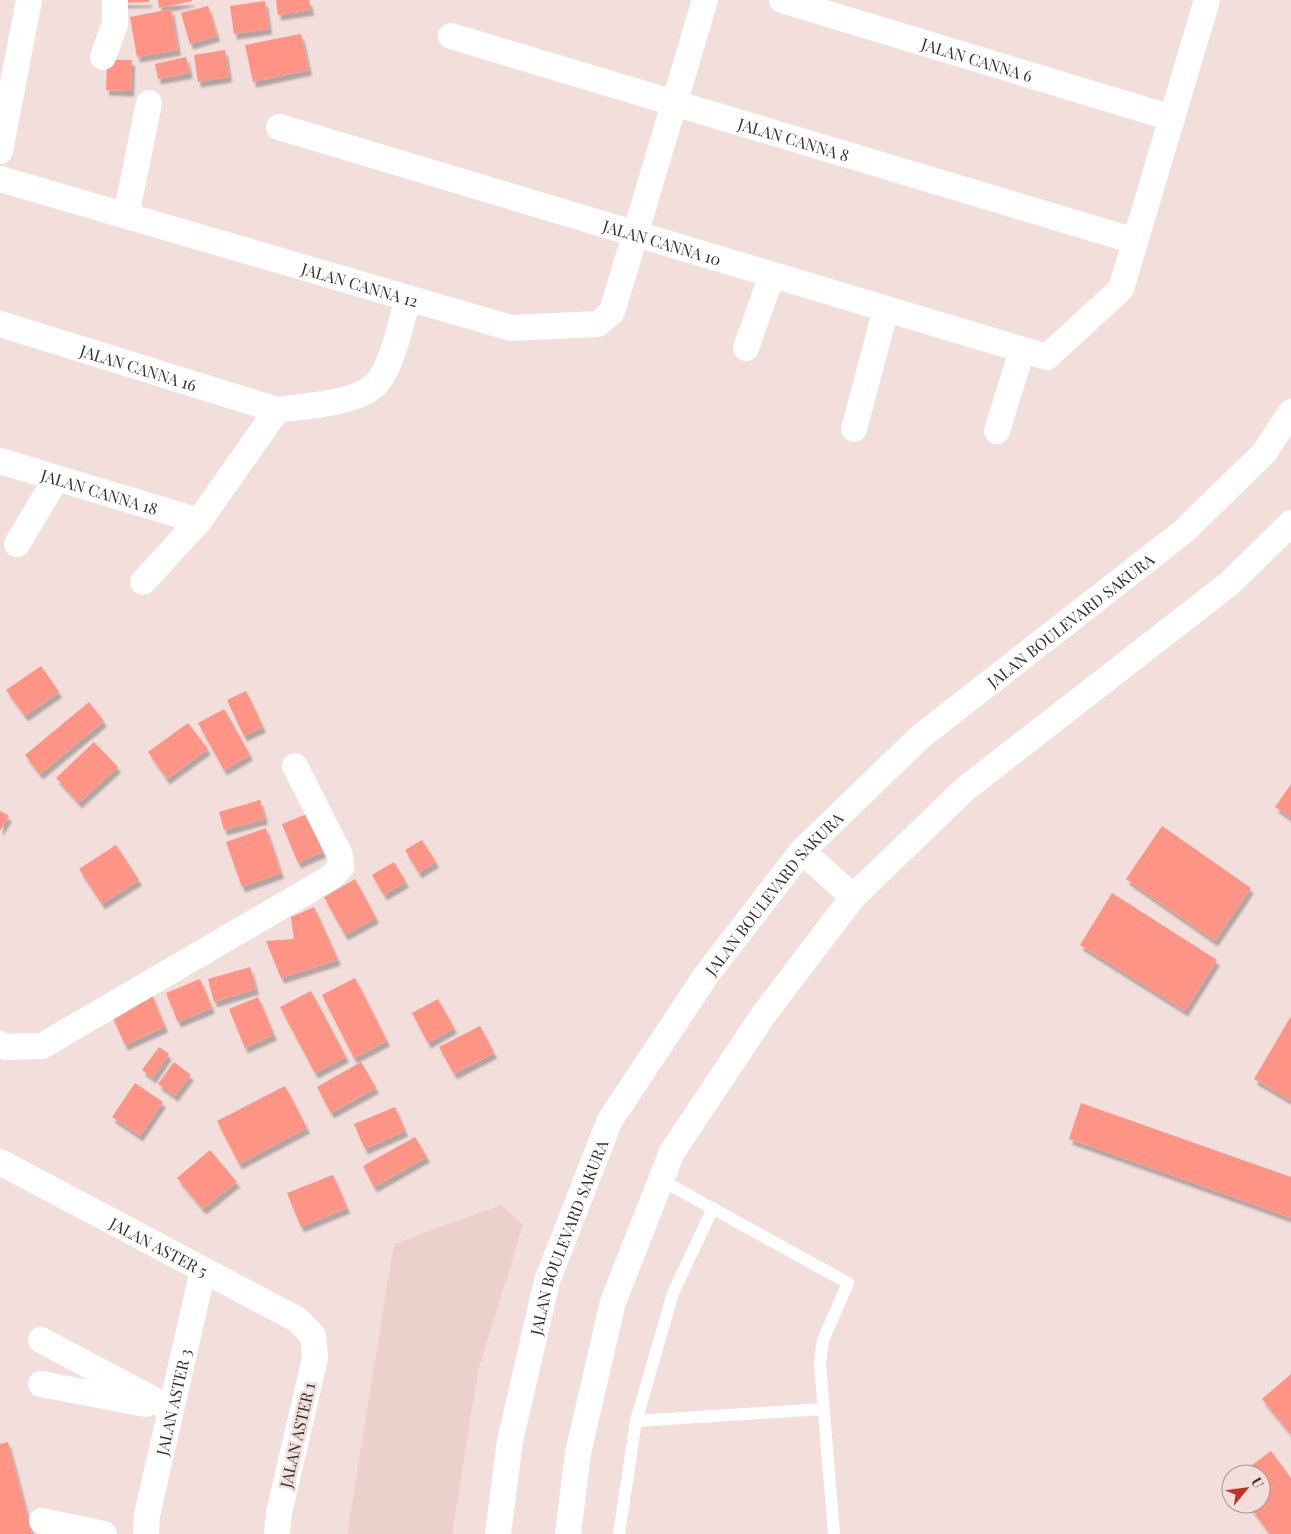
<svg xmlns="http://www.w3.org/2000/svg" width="1291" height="1534" viewBox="0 0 1291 1534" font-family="'Playfair Display',serif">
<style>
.built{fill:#ebd0cb}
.building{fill:#fd9485;filter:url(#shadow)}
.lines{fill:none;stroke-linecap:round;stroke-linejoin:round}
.lane{stroke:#fff;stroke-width:12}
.street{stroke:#fff;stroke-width:26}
.labels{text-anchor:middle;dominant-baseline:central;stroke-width:5;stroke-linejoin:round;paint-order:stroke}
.street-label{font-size:16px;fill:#352e2c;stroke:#f2dfdb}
</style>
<defs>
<filter id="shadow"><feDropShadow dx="3" dy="5.5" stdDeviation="1" flood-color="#0004"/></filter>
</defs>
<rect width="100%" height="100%" fill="#f2dfdb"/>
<path class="built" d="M501,1205L523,1225L478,1371L452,1534H347L394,1244Z"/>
<g class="building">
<path d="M120,0H149V2L121,3Z"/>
<path d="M158,0H192V1L159,8Z"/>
<path d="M276,0H309L311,10L278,15Z"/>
<path d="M265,1L269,29L234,34L230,6Z"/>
<path d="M208,6L217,36L190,44L181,13Z"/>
<path d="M171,9L178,50L137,57L130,17Z"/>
<path d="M301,34L309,70L253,82L245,45Z"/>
<path d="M225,50L229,77L198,82L194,55Z"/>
<path d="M186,57L190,73L158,79L155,64Z"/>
<path d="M107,60H132L131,91L106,90Z"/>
<path d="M41,666L59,692L25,716L6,690Z"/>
<path d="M246,691L263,727L244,736L227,700Z"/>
<path d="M89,702L104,721L40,774L25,755Z"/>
<path d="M224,709L250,755L224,770L198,723Z"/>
<path d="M188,723L208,749L167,779L148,752Z"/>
<path d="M94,742L118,767L79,803L56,778Z"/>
<path d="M1291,784V818L1275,807Z"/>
<path d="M260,800L265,819L224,830L219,812Z"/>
<path d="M0,811L9,816L0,831Z"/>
<path d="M307,814L323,852L298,863L282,824Z"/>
<path d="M1162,826L1251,888L1215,941L1126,879Z"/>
<path d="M266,828L281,873L242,887L226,842Z"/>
<path d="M422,840L436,862L419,873L405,850Z"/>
<path d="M116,845L139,880L102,904L79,869Z"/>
<path d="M394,862L406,882L384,895L372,875Z"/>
<path d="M355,879L376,918L345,935L324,897Z"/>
<path d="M1112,893L1217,960L1185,1011L1080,945Z"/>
<path d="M314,907L338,960L281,978L266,941L294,939L291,917Z"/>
<path d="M250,967L256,989L214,1002L208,979Z"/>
<path d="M355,978L387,1041L354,1058L322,995Z"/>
<path d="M200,979L212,1008L178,1022L166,993Z"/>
<path d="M311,991L346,1057L315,1073L280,1007Z"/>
<path d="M151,993L165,1027L125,1045L110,1011Z"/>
<path d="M258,997L274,1035L245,1048L229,1009Z"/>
<path d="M438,999L454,1028L428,1043L412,1013Z"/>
<path d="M1291,1016V1101L1254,1079Z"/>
<path d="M480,1026L494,1053L454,1074L439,1047Z"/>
<path d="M159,1047L169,1054L153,1078L142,1070Z"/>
<path d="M174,1062L191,1075L175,1096L158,1084Z"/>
<path d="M361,1062L376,1088L331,1113L317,1087Z"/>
<path d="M135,1083L163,1102L140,1136L112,1117Z"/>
<path d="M285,1086L307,1128L239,1164L217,1121Z"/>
<path d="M1081,1103L1291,1177V1218L1069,1139Z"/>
<path d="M395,1107L405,1131L365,1149L354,1124Z"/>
<path d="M415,1137L427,1157L374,1187L363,1166Z"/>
<path d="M210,1150L237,1182L203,1209L177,1178Z"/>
<path d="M333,1175L347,1208L301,1227L287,1193Z"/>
<path d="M1291,1374V1434L1262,1399Z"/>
<path d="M8,1442L32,1534H0V1444Z"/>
<path d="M1271,1451L1291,1478V1534H1270L1248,1504H1261V1474H1240Z"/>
</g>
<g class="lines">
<g class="lane">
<path d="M661,1180L848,1283L823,1340L820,1363L834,1534"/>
<path d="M636,1421L824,1409"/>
<path d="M619,1534L636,1421L673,1293L713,1208"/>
</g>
<g class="street">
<path id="s1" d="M782,0L1172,118"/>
<path id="s2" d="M451,36L1135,241"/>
<path d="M103,57L115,24V0"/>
<path id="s3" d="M279,127L1047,357L1121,289L1207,0"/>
<path d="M0,151L29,0"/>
<path id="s4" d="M0,179L511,328L598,324L612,312L705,0"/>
<path d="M126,216L149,103"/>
<path id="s5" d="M0,324L277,410"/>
<path d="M746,348L772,275"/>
<path d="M854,429L886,309"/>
<path d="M997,431L1022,350"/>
<path id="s6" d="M0,461L199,521"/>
<path d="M17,544L56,479"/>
<path d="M143,582L199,521L277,410C303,406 352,404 373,387C392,371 401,322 408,298"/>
<path d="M802,851L853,897"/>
<path d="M0,1044L6,1047L42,1046L330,878L341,867L340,855L295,766"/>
<path id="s7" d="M0,1162L298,1320L313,1336L315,1358L279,1513L277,1534"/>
<path d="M41,1340L171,1409"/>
<path d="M41,1384L146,1404"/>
<path d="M42,1521L104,1534"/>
<path id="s8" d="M146,1534L147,1515L203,1270"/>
<path id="s9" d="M498,1534L510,1441L547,1281L610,1120L707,974L802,851L920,737L1184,531L1264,453L1291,412"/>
<path d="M568,1534L578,1453L613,1302L672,1152L764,1014L853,897L965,789L1230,583L1291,523"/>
</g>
</g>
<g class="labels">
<g class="street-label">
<text stroke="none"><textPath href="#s1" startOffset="204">JALAN CANNA 6</textPath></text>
<text stroke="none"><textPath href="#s2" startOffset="358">JALAN CANNA 8</textPath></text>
<text stroke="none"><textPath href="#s3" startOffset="400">JALAN CANNA 10</textPath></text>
<text stroke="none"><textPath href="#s4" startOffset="375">JALAN CANNA 12</textPath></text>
<text stroke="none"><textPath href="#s5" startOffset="145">JALAN CANNA 16</textPath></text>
<text stroke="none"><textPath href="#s6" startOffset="104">JALAN CANNA 18</textPath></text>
<text stroke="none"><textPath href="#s9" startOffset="1116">JALAN BOULEVARD SAKURA</textPath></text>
<text stroke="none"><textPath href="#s9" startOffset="711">JALAN BOULEVARD SAKURA</textPath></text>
<text stroke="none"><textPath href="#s9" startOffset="306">JALAN BOULEVARD SAKURA</textPath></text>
<text stroke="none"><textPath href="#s7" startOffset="180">JALAN ASTER 5</textPath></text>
<text stroke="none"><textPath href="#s8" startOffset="135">JALAN ASTER 3</textPath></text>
<text transform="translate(297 1435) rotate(-77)">JALAN ASTER 1</text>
</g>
</g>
<g transform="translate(1246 1489) rotate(61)"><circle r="24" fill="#f2dfdb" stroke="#a69895"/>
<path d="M0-4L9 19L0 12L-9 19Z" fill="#bf3226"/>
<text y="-8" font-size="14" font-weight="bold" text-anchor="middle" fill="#352e2c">U</text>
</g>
</svg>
